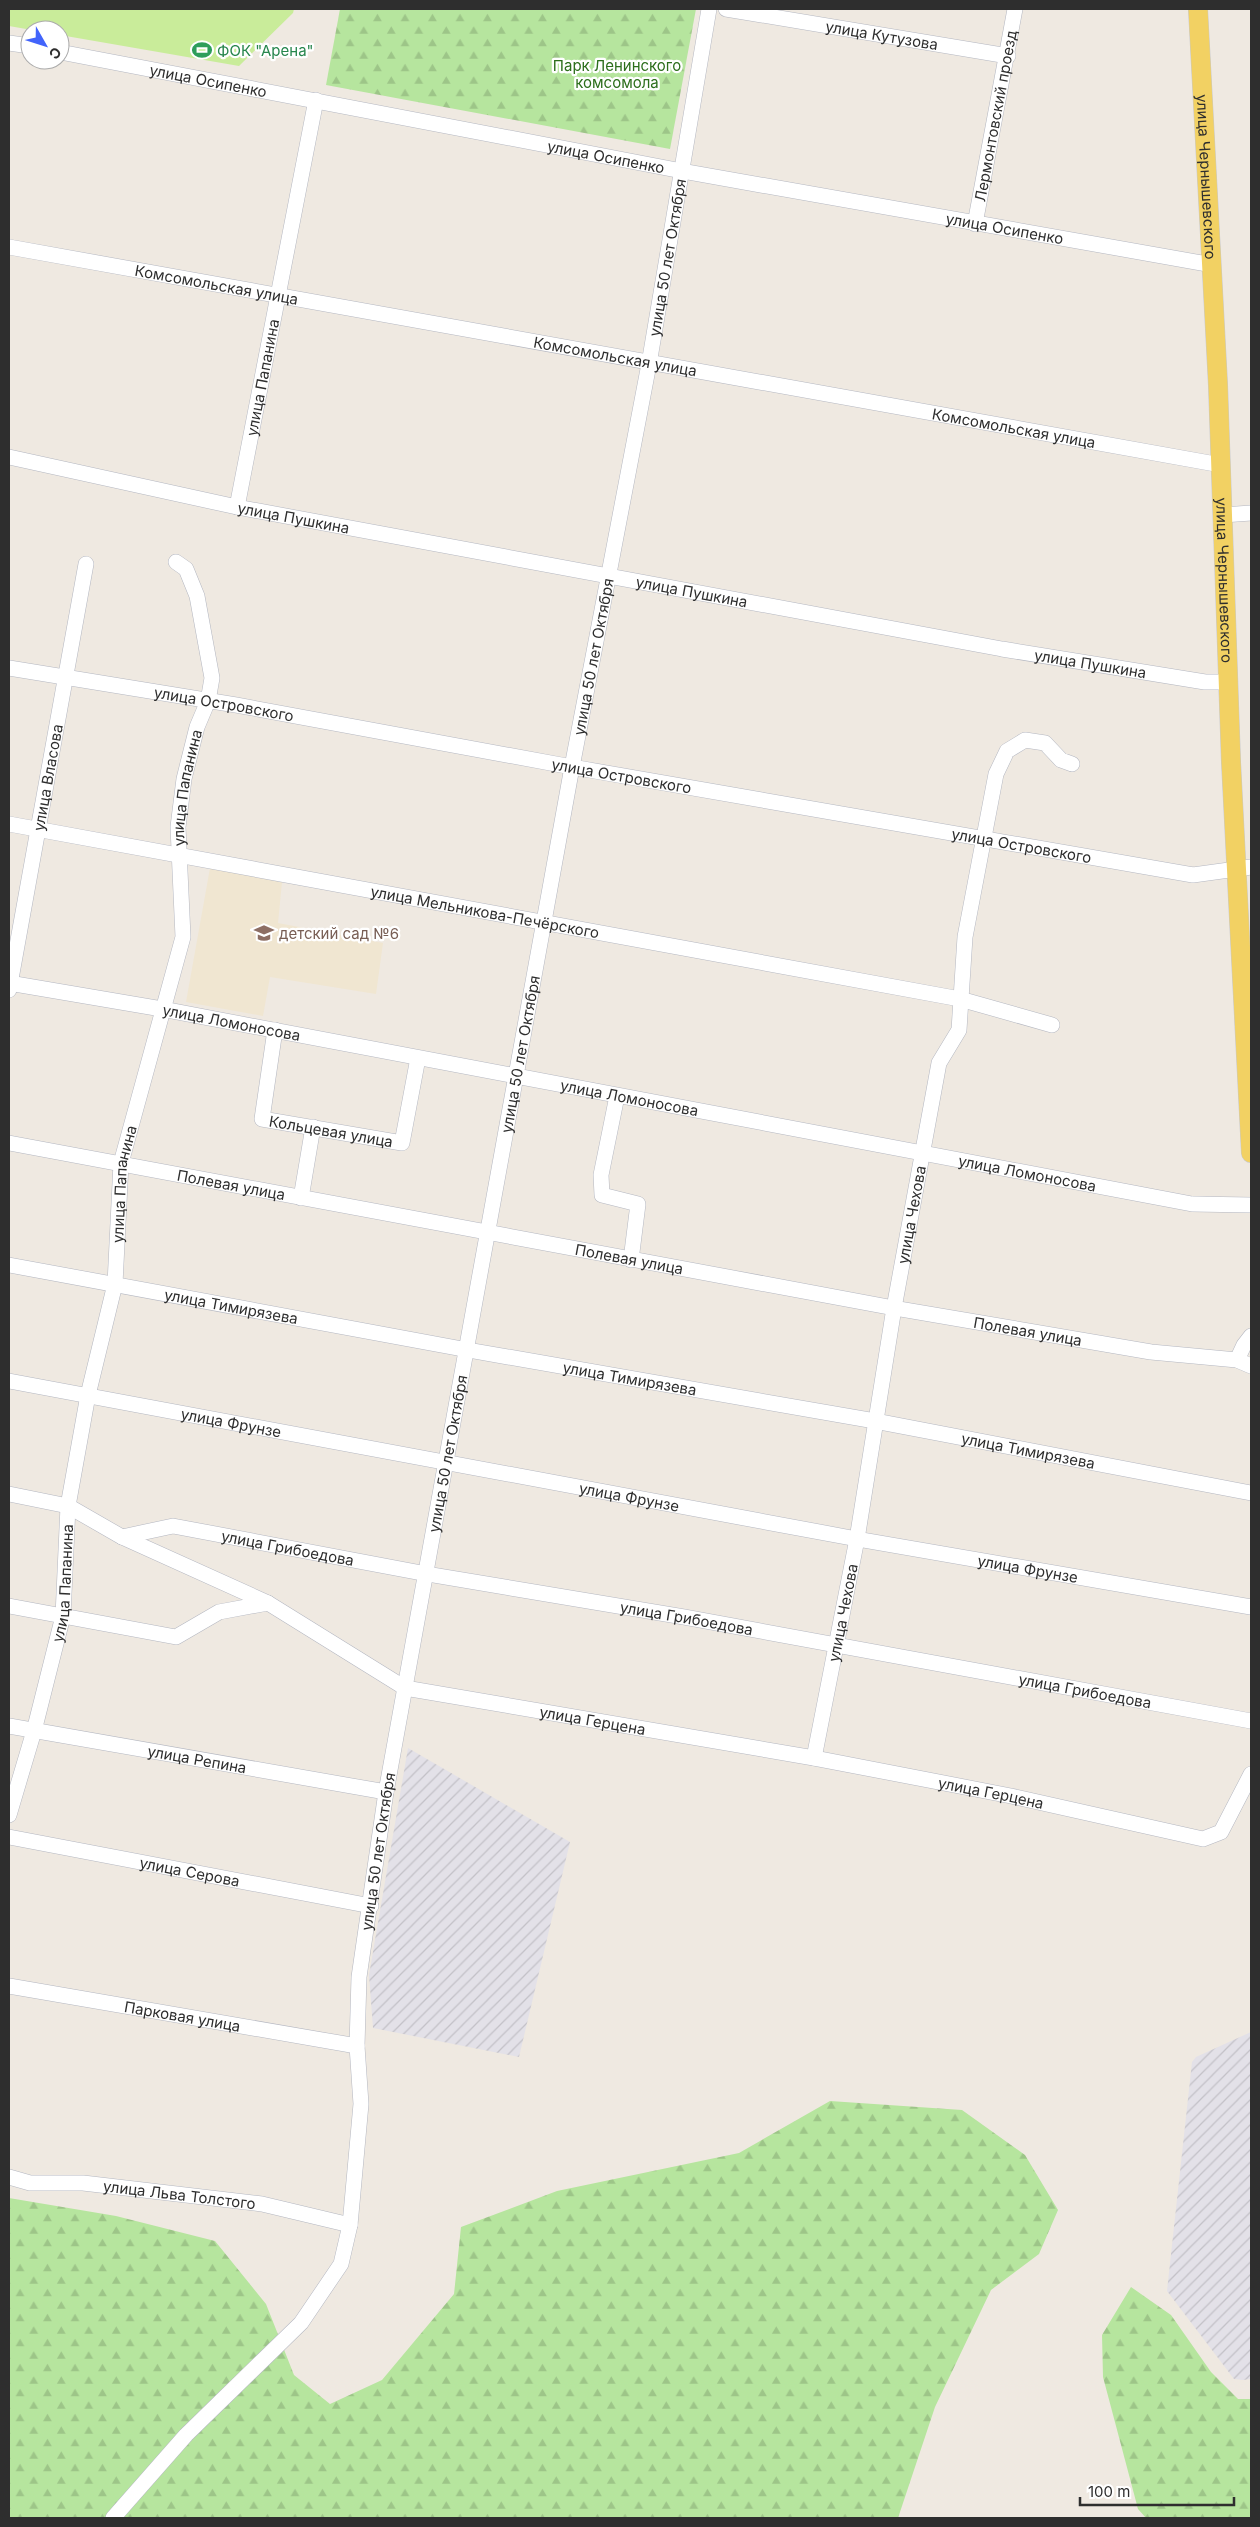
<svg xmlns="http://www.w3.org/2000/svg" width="1260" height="2527" viewBox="0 0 1260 2527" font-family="Inter,sans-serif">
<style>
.industrial{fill:url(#industrial-furrows)}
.education{fill:#f0e6d1}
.forest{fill:url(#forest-firs)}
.pitch{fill:#c9ec9a}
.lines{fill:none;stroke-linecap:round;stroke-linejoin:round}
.minor-casing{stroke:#b4b7c1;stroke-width:16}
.major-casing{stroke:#c9c9c9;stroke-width:20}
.minor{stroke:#fff;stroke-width:15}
.major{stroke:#f2d163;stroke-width:19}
.labels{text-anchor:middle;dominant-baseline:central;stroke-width:4.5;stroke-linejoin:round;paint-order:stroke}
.street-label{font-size:15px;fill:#2e2e2e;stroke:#fff}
.leisure-label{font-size:15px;fill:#27864d;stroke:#fff;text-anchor:start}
.park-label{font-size:15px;fill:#2c6e1b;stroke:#fff}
.education-label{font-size:15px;fill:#785e54;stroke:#fff;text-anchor:start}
</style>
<defs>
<pattern id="industrial-furrows" width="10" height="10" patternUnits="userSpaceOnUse" patternTransform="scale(1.25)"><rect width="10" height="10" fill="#e3e1e8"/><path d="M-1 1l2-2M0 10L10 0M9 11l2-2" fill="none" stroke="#c3c1c7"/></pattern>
<pattern id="forest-firs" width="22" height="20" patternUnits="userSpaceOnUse" patternTransform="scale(1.25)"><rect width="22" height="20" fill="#b6e59e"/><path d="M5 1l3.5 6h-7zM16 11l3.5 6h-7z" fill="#9dc588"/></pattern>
</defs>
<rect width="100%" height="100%" fill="#efe9e1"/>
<g class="industrial">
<path d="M408,1748L570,1842L519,2057L373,2028L369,1975Z"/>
<path d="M1251,2032V2379L1243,2380L1234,2379L1167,2291L1192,2062L1196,2057Z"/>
</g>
<path class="education" d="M210,868L282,882L278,923L383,943L376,994L270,977L263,1016L186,1002Z"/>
<g class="forest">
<path d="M340,9H696L670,149L326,85Z"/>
<path d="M830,2101L962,2110L1025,2155L1058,2210L1039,2254L991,2290L935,2407L898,2518H9V2198L116,2216L215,2241L266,2304L294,2375L330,2404L382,2380L454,2294L461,2227L557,2191L739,2153Z"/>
<path d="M1131,2287L1171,2315L1211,2372L1238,2399H1251V2518H1146L1138,2509L1103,2377L1102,2335Z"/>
</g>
<path class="pitch" d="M9,9H294L293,13L239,66L60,35V30H32L9,26Z"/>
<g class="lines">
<defs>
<g id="minor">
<path id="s1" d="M726,9L1008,56"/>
<path d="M9,43L30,46"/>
<path id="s2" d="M60,52L682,171L1213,265"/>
<path id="s3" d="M975,224L1015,9"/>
<path id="s4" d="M9,247L1221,465"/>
<path id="s5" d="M9,457L237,507L1002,649L1205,682H1229"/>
<path id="s6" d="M237,507L316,100"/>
<path d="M1223,515L1251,513"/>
<path id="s7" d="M9,668L236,705L572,767L1193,875L1251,867"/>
<path id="s8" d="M9,824L960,999L1052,1025"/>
<path id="s9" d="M9,983L162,1009L1192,1204L1251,1205"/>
<path id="s10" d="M9,990L86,564"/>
<path id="s11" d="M275,1030L262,1119L402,1143L418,1058"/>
<path d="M617,1096L601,1175L602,1195L638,1204L631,1260"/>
<path id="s12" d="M9,1143L894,1308L1151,1352L1237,1360L1251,1366"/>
<path d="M301,1198L313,1127"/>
<path id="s13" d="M9,1265L468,1350L875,1421L1251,1493"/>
<path d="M1237,1360L1244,1345L1251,1336"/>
<path id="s14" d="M9,1381L857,1539L1251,1607"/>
<path d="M9,1494L68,1506L122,1537L268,1603"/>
<path id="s15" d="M122,1537L173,1526L427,1574L684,1617L1251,1721"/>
<path id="s16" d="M9,1606L176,1637L219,1612L268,1603L405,1688L814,1758L1011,1796L1203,1839L1221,1832L1251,1774"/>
<path id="s17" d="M9,1726L386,1792"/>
<path id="s18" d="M814,1758L857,1539L894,1308L939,1063L959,1030L965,937L996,774L1007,751L1025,740L1045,743L1061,760L1072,764"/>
<path id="s19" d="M9,1815L34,1731L63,1616L68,1506L88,1395L115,1284L121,1163L183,937L178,827L184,779L197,727L208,701L212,678L197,596L186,569L176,562"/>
<path id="s20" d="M9,1837L371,1906"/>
<path id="s21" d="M9,1986L357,2046"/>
<path id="s22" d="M9,2177L30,2183H83L262,2204L350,2225"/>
<path id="s23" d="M113,2518L186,2435L301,2323L341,2264L350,2225L361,2104L357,2046L359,1977L386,1792L572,767L649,364L709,9"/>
</g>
<g id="major">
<path id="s24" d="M1198,9L1218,385L1231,762L1251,1153"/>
</g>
</defs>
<use href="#minor" class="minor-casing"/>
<use href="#major" class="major-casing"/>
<use href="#minor" class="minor"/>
<use href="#major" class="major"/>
</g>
<defs>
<symbol id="stadium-bare" viewBox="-9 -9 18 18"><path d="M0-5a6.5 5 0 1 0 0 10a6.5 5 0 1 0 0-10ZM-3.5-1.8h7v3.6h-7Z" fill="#2e9e5b" stroke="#fff" stroke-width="2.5" paint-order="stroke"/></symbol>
<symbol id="school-bare" viewBox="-9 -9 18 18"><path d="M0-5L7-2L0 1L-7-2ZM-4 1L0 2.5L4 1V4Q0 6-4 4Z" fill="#8d6e63" stroke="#fff" stroke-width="2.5" paint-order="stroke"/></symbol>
</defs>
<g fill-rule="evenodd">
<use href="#stadium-bare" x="188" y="36" width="28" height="28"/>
<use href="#school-bare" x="250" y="919" width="28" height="28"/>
</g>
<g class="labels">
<g class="street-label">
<text stroke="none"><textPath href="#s1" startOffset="158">улица Кутузова</textPath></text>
<text stroke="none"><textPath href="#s2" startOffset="151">улица Осипенко</textPath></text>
<text stroke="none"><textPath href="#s3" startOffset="110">Лермонтовский проезд</textPath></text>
<text stroke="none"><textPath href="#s2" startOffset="556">улица Осипенко</textPath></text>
<text stroke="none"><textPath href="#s24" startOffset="168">улица Чернышевского</textPath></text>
<text stroke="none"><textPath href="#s2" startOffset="961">улица Осипенко</textPath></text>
<text stroke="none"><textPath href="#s23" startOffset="2378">улица 50 лет Октября</textPath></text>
<text stroke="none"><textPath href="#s4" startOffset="211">Комсомольская улица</textPath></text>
<text stroke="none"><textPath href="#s4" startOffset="616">Комсомольская улица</textPath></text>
<text stroke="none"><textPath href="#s6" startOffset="132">улица Папанина</textPath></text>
<text stroke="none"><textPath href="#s4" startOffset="1021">Комсомольская улица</textPath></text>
<text stroke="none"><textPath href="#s5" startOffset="291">улица Пушкина</textPath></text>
<text stroke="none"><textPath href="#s24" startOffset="572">улица Чернышевского</textPath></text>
<text stroke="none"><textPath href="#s5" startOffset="696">улица Пушкина</textPath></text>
<text stroke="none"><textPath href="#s23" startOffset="1972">улица 50 лет Октября</textPath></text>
<text stroke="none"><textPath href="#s5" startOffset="1101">улица Пушкина</textPath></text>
<text stroke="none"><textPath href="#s7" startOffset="218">улица Островского</textPath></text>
<text stroke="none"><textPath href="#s7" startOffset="622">улица Островского</textPath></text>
<text stroke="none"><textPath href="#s10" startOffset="216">улица Власова</textPath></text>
<text stroke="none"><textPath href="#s19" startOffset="1049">улица Папанина</textPath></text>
<text stroke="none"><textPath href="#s7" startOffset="1028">улица Островского</textPath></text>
<text stroke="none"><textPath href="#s8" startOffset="484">улица Мельникова-Печёрского</textPath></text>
<text stroke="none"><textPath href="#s9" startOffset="226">улица Ломоносова</textPath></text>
<text stroke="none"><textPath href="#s23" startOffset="1568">улица 50 лет Октября</textPath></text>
<text stroke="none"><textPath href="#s9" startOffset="631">улица Ломоносова</textPath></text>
<text stroke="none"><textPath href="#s11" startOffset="160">Кольцевая улица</textPath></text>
<text stroke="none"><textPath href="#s9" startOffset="1036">улица Ломоносова</textPath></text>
<text stroke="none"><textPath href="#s19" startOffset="644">улица Папанина</textPath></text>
<text stroke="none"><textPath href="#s12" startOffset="226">Полевая улица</textPath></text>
<text stroke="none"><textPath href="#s18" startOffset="552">улица Чехова</textPath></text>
<text stroke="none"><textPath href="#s12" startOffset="631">Полевая улица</textPath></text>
<text stroke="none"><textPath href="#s13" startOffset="226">улица Тимирязева</textPath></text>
<text stroke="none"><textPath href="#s12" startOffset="1036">Полевая улица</textPath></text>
<text stroke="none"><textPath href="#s13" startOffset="631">улица Тимирязева</textPath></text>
<text stroke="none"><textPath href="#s14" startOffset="226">улица Фрунзе</textPath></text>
<text stroke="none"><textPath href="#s13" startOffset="1036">улица Тимирязева</textPath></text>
<text stroke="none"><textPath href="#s23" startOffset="1162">улица 50 лет Октября</textPath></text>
<text stroke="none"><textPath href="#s14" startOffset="631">улица Фрунзе</textPath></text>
<text stroke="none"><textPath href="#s15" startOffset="169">улица Грибоедова</textPath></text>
<text stroke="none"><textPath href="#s14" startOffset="1036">улица Фрунзе</textPath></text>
<text stroke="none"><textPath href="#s19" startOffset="239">улица Папанина</textPath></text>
<text stroke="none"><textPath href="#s18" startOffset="148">улица Чехова</textPath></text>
<text stroke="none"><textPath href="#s15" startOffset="574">улица Грибоедова</textPath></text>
<text stroke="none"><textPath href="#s15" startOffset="979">улица Грибоедова</textPath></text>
<text stroke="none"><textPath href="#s16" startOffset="621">улица Герцена</textPath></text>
<text stroke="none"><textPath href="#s17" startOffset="191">улица Репина</textPath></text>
<text stroke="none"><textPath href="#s16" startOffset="1026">улица Герцена</textPath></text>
<text stroke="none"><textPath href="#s23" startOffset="758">улица 50 лет Октября</textPath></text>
<text stroke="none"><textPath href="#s20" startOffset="184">улица Серова</textPath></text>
<text stroke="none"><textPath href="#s21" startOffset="176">Парковая улица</textPath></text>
<text stroke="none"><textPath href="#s22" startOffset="172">улица Льва Толстого</textPath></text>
</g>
<g class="leisure-label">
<text x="217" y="50">ФОК "Арена"</text>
</g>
<g class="park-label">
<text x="617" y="65">Парк Ленинского<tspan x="617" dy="17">комсомола</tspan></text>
</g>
<g class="education-label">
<text x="279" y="933">детский сад №6</text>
</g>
</g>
<rect width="1260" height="2527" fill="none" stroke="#2e2e2e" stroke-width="20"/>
<g transform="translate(45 45) rotate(129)"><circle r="24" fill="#ffffff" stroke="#ababab"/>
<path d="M0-4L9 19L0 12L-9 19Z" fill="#4264fb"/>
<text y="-8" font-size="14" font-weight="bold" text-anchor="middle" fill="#2e2e2e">С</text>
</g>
<path d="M1080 2497v8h154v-8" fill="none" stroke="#2e2e2e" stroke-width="2.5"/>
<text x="1088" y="2497" font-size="15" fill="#2e2e2e" stroke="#ffffff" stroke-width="4" paint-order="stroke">100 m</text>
</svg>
